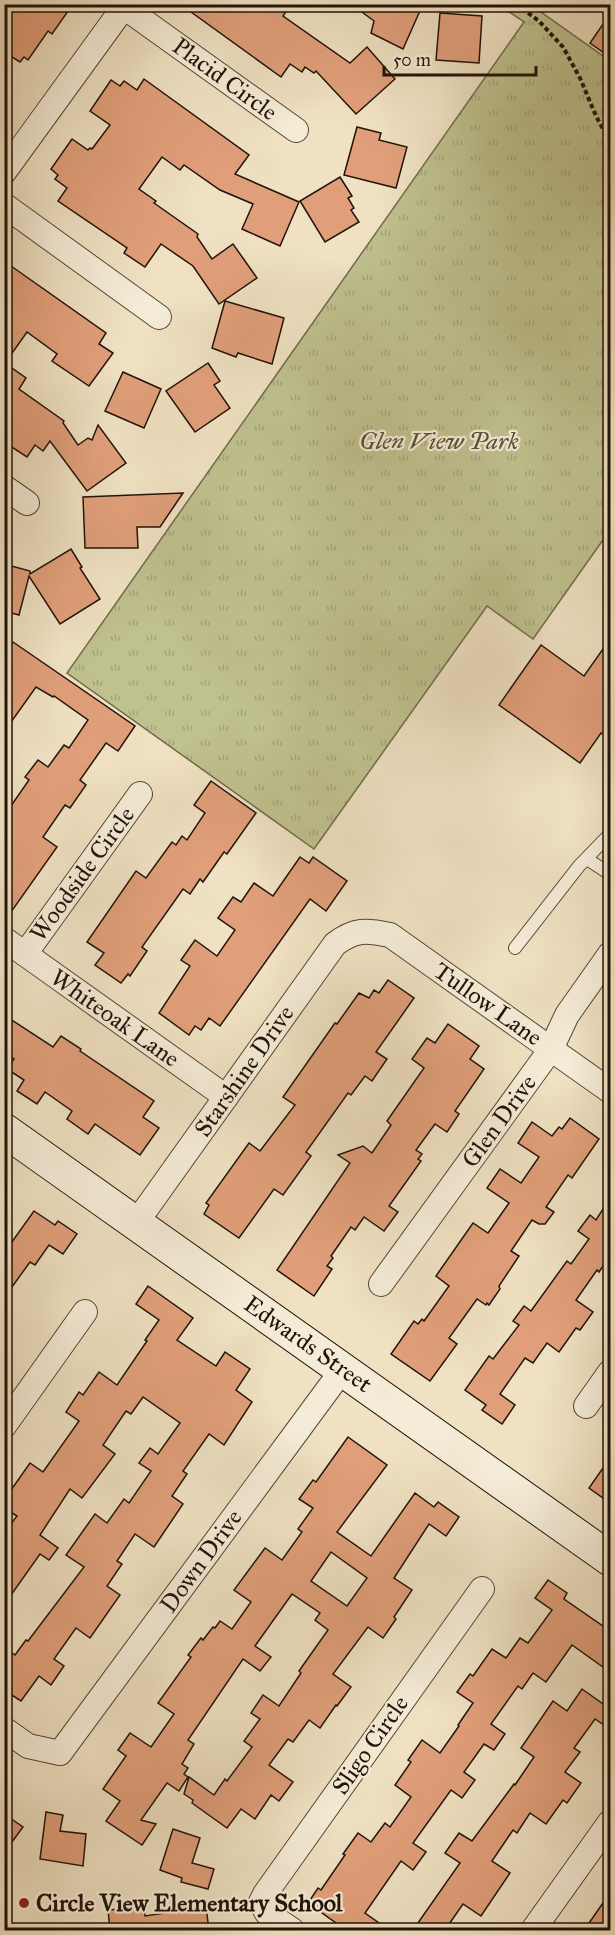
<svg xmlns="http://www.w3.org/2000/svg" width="615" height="1935" viewBox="0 0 615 1935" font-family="'IM FELL Great Primer',serif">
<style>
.park{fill:url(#park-tufts);stroke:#706a4c;stroke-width:1.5}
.building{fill:#e09f7a;stroke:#201309;stroke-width:1.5;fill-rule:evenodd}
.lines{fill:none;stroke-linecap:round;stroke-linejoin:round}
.lane-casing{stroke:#544637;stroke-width:14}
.street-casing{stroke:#544637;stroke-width:26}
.secondary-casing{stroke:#201309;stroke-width:35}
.path{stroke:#201309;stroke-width:4;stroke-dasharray:4.5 3;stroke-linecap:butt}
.lane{stroke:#f5ecd7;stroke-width:12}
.street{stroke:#f5ecd7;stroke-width:24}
.secondary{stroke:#f5ecd7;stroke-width:33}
.poi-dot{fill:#8f2418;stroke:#f5ecd7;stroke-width:2}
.labels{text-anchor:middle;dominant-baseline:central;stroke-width:4.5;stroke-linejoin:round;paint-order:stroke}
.street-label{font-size:24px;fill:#201309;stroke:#f5ecd7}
.park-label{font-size:24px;font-style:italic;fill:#585038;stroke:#f5ecd7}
.poi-label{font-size:24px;font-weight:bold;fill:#201309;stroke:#f5ecd7;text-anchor:start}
</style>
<defs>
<pattern id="park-tufts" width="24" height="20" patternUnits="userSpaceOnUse" patternTransform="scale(1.5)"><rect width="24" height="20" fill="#bfc18f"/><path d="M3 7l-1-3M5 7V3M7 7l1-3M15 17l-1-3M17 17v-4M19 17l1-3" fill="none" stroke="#a4a57a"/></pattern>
</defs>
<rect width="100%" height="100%" fill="#efe1c2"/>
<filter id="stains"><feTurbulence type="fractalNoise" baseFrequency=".00333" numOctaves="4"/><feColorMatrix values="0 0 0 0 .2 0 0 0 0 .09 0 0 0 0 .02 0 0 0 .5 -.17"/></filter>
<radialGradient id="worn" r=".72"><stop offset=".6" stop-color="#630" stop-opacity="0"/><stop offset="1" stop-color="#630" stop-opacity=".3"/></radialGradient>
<path class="park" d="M499,5H531L610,61V530L533,639L487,606L314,849L67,673L524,22Z"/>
<g class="building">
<path d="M4,4H73L52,34L48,31L28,60L24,57L20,62L4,52Z"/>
<path d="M180,4H291L283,16L350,63L367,47L395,79L356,114L316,71L314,73L305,67L302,72L290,64L281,77Z"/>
<path d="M351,4H423L403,49L371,33L374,21Z"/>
<path d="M440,13L482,16L479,63L436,60Z"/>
<path d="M610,14V57L590,43Z"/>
<path d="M144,79L249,155L235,174L299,202L280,246L242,229L253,204L220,190L184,165L180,170L162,157L139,189L156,201L154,203L198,234L197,237L212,259L233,244L257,278L219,304L193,266L161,244L145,267L124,253L127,248L58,201L67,188L55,179L58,175L51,169L72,139L88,150L90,148L92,149L110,125L90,111L111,80L120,86L124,81L137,90Z"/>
<path d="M357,127L381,133L379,140L407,147L396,188L344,175Z"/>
<path d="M340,177L352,196L348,198L354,208L351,210L359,222L325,242L300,201Z"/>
<path d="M4,261L106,333L99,344L113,353L89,386L52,361L57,354L27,332L5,363L26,378L19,389L64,421L63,423L78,445L88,438L92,440L98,425L126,463L87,491L50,441L43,451L35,445L27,457L4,442Z"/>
<path d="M225,301L284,318L272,364L238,353L236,357L212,348Z"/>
<path d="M208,363L220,381L214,385L230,408L195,432L166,391Z"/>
<path d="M123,372L161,389L144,428L105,411Z"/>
<path d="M183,493L160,527H137L138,548H85L83,497Z"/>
<path d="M71,549L82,567L80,568L100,599L60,624L29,576L19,615L4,611V564L30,571V574Z"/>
<path d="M610,639V740L601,733L580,763L499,705L541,645L584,676Z"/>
<path d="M13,642L135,726L118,751L106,743L80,780L86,785L70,808L65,805L43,837L57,847L4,922V816L29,780L25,777L38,760L48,767L64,745L69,748L88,720L54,696L53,697L36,687L4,732V654Z"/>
<path d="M211,781L256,813L227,854L224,852L203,882L200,879L190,894L183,889L142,947L147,951L130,976L128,974L121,983L95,965L104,953L87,942L136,871L146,878L172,842L176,845L182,836L187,840L205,813L194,805Z"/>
<path d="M300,857L309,863L313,857L347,881L326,911L310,899L220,1026L209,1018L201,1030L195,1026L189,1035L159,1013L190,966L181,960L195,940L217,956L235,930L218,918L233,897L241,902L254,883L273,896Z"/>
<path d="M388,980L414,998L376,1052L387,1059L372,1081L365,1076L351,1095L348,1093L306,1152L311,1156L283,1195L274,1189L239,1238L204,1214L209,1205L206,1203L249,1143L260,1151L295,1105L283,1097L335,1023L337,1024L359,993L369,998L374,990L379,993Z"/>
<path d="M4,1015L53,1047L61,1036L81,1049L80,1051L154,1101L143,1117L159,1128L140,1155L95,1124L88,1134L67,1119L72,1111L45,1092L37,1104L17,1091L24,1080L7,1069L14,1059L4,1052Z"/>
<path d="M448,1024L479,1046L470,1059L484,1069L455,1111L459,1114L447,1132L435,1124L416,1150L422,1154L418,1159L421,1161L389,1206L398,1212L384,1231L364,1217L355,1230L351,1227L331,1256L333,1258L327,1266L332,1269L314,1296L277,1270L350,1163L338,1155L363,1146L372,1153L391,1125L387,1121L424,1068L412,1059L427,1038L435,1043Z"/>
<path d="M570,1118L599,1139L572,1178L568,1175L546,1207L554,1212L545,1224H539L532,1220L511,1251L519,1256L499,1286L500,1289L489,1305L487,1303L486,1305L477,1299L449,1338L457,1344L430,1381L391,1354L414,1321L418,1324L422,1319L424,1321L449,1286L436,1276L473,1223L488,1233L509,1203L487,1188L500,1169L521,1183L539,1157L518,1143L532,1122L552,1136L559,1127L562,1129Z"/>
<path d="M610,1198V1256L599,1272L597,1270L576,1300L593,1312L580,1330L576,1328L559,1352L547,1343L533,1363L525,1358L500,1394L515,1405L502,1424L482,1410L486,1405L465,1390L489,1356L493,1359L519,1325L513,1321L524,1306L531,1311L567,1261L571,1264L589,1239L578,1231L590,1215L596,1220Z"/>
<path d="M34,1211L55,1225L58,1221L77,1234L63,1254L49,1245L35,1265L30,1262L4,1298V1253Z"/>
<path d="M148,1286L193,1318L177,1340L216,1366L225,1352L250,1369L236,1390L252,1402L224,1445L209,1434L183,1471L187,1474L172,1496L183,1504L154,1547L135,1534L117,1561L122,1564L107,1586L120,1595L90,1638L76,1628L54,1659L64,1666L51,1685L39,1676L21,1701L4,1690V1665L12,1653L15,1655L26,1640L28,1641L84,1567L66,1555L95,1514L107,1523L124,1499L129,1503L151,1471L139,1463L150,1448L158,1454L180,1423L143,1397L131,1414L126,1411L103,1445L115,1454L82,1498L70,1489L40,1535L58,1548L49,1560L40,1554L4,1605V1533L17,1516L4,1508V1500L30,1463L43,1472L79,1421L66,1412L79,1392L83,1395L99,1372L117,1385L147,1341L145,1340L159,1320L136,1304Z"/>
<path d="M348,1437L387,1465L337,1532L371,1556L415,1493L434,1507L438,1502L459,1517L446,1536L429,1524L394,1578L412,1590L394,1617L396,1619L383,1638L368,1627L333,1674L351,1687L337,1706L336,1705L320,1728L309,1720L293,1742L288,1739L269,1765L293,1782L279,1801L271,1795L255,1819L241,1809L227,1828L192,1803L193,1800L184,1794L189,1777L214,1795L225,1779L227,1781L252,1747L244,1741L260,1719L251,1713L263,1695L279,1706L301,1673L299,1671L328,1630L315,1620L320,1613L292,1594L255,1646L271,1657L260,1671L243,1659L188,1740L194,1744L182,1764L188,1768L184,1774L188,1777L179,1791L167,1783L141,1820L156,1824L142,1845L106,1821L120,1801L103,1789L126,1756L118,1750L130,1733L151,1747L174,1714L158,1703L191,1657L188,1655L201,1638L203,1640L213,1627L215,1628L220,1621L232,1629L251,1602L234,1590L265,1548L282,1560L302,1532L298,1529L313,1508L299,1499L313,1480L316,1482ZM331,1552L367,1578L347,1606L311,1581Z"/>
<path d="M610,1458V1503L589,1488Z"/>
<path d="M548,1580L567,1593L564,1599L610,1631V1672L572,1645L546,1682L533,1673L522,1689L518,1686L491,1724L505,1734L494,1750L484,1744L464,1772L475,1780L462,1798L451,1790L413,1843L426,1852L413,1870L401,1861L365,1913L389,1930H346L308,1903L318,1888L321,1890L345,1855L343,1854L358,1833L371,1842L385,1823L390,1827L411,1797L395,1785L411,1762L408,1760L422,1740L440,1753L459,1726L458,1725L473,1703L457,1692L470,1674L473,1676L492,1649L506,1658L520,1638L528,1643L552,1610L535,1598Z"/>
<path d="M582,1689L610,1709V1729L595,1719L574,1748L580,1752L565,1772L581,1783L567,1803L563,1800L546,1824L530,1813L517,1833L513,1830L492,1861L510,1873L481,1916L463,1904L445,1930H413L460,1863L445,1853L459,1833L472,1841L514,1784L515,1785L534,1757L521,1748L553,1701L567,1711Z"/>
<path d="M46,1812L63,1815L60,1831L86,1834L83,1866L40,1859Z"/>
<path d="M4,1814L23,1827L4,1853Z"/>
<path d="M173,1829L200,1838L192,1863L214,1869L208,1889L181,1882L182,1878L160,1870Z"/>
<path d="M610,1893V1930H601L589,1923Z"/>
<path d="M143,1903L145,1916L206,1907L209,1930H110L108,1910L121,1909V1906Z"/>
</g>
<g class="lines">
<defs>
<g id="lane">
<path d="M587,859L610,874"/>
<path d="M515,948L579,866L610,834"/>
</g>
<g id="street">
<path d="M124,7L296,130"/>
<path d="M4,172L126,4"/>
<path d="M4,205L159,317"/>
<path d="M4,487L27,503"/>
<path d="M4,939L226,1097"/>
<path d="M25,954L140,794"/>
<path d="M136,1223L335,944C355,929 366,930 390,935L610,1091"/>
<path d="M381,1284L551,1049L567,1015L610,954"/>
<path d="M586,1406L610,1372"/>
<path d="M4,1426L85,1312"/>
<path d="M4,1729L28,1746L60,1753L343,1369"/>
<path d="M292,1930L267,1913L261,1902L265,1894L482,1589"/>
<path d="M533,1930L610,1822"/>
</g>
<path id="secondary" d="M4,1130L610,1559"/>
</defs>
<use href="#lane" class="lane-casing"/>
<use href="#street" class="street-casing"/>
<use href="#secondary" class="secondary-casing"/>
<path class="path" d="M516,4L539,21L563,47L580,78L596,116L610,142"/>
<use href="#lane" class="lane"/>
<use href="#street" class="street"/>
<use href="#secondary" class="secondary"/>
</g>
<circle class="poi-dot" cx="24" cy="1903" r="6"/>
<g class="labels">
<g class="street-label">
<text transform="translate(225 79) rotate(36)">Placid Circle</text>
<text transform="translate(82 874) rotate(-54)">Woodside Circle</text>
<text transform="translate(488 1004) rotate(35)">Tullow Lane</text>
<text transform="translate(115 1018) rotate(35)">Whiteoak Lane</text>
<text transform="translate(244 1071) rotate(-55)">Starshine Drive</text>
<text transform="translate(499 1121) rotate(-54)">Glen Drive</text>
<text transform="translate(308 1344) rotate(35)">Edwards Street</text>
<text transform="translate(201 1561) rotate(-54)">Down Drive</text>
<text transform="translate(370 1745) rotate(-55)">Sligo Circle</text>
</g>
<g class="park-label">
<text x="439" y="441">Glen View Park</text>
</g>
<g class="poi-label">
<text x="36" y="1903">Circle View Elementary School</text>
</g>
</g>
<rect width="615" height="1935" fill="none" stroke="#efe1c2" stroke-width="24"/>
<rect x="6" y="6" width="603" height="1923" fill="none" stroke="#201309" stroke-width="3"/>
<rect x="12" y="12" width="591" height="1911" fill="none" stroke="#201309" stroke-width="1.5"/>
<path d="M384 66v9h152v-9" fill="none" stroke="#201309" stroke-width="3"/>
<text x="393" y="66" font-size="18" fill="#201309" stroke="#f5ecd7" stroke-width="4.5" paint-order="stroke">50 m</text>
<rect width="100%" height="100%" filter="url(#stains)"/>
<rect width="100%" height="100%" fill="url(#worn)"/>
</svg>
